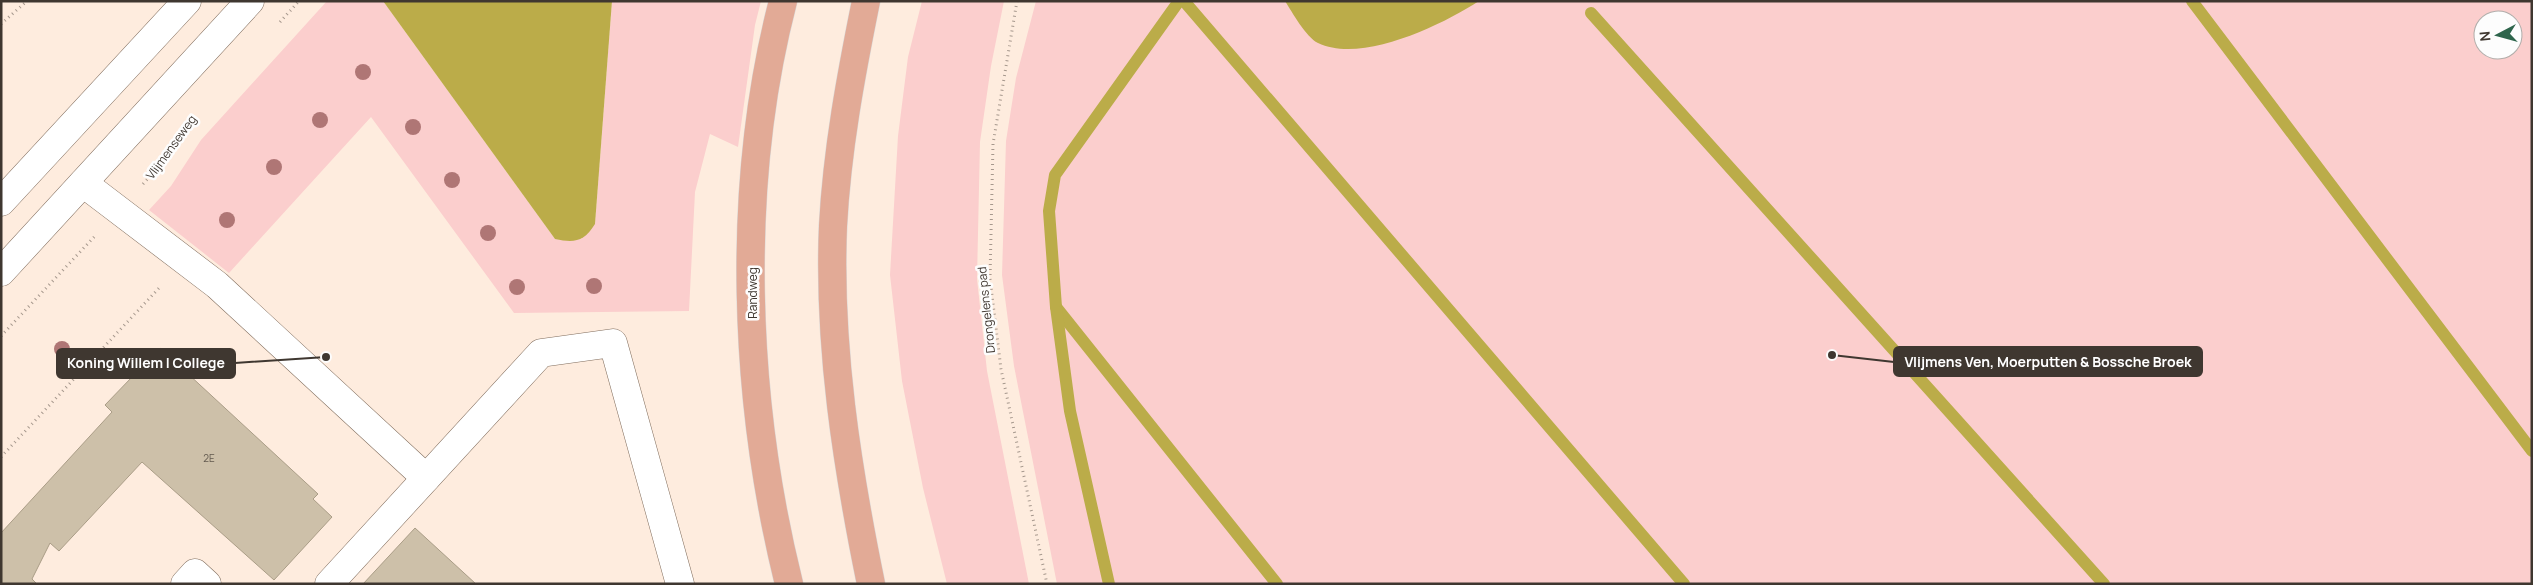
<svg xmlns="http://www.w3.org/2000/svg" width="2533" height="585" viewBox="0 0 2533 585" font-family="Manrope,sans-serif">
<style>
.green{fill:#fbcecd;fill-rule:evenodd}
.water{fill:#bbac49}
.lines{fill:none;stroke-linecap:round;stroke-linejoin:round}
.stream{stroke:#bbac49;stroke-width:12}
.building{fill:#cdc0a9;stroke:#aa9d87}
.minor-casing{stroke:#806d5d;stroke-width:29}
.major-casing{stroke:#d9d7d6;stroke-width:29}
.path{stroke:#a6988d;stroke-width:3;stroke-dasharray:1 4;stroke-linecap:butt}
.minor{stroke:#fff;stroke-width:28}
.major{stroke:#e2aa96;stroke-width:28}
.tree{fill:#af7675}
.labels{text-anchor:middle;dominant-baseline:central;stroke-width:5;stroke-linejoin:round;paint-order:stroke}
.number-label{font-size:10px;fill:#62594e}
.street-label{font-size:12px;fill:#3f3730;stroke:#fdfdfd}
.leader{fill:none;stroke:#3f3730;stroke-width:2}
.callout-dot{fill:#3f3730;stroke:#fdfdfd;stroke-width:2}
.callout{fill:#3f3730;stroke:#3f3730;stroke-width:2}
.callout-label{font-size:14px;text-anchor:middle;font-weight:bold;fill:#fff}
</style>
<rect width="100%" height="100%" fill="#feecde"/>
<g class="green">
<path d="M327,1H383L555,239L595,224L612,1H761L755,25L738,147L710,134L695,192L689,311L514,313L371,117L229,273L149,210L171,186L201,140Z"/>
<path d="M922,1H1004L991,66L980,142L977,279L987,371L1029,584H947L923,488L902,381L890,275L898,136L908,57Z"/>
<path d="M1036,1H2532V584H1057L1014,366L1002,275L1006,141L1016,78ZM2483,20H2513V50H2483Z"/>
</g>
<g class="water">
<path d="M383,1H612L595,224C584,242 574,243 555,239Z"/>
<path d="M1285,1H1479C1442,25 1362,64 1318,43C1306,37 1292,12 1285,1Z"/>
</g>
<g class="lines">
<g class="stream">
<path d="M1184,1L1684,584"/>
<path d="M2192,1L2532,451"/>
<path d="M1591,13L2104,584"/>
<path d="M1056,307L1277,584"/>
<path d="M1109,584L1070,411L1056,307L1049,211L1055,175L1179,1"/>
</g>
</g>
<g class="building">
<path d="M160,348L318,494L313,499L332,517L274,580L142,462L59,551L50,543L32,579L37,584H1V533L112,412L105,405Z"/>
<path d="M415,528L476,584H363Z"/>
</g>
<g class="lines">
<defs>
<g id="minor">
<path d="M83,183L217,285L426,478"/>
<path d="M1,202L187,1"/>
<path d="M1,272L250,1"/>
<path d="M185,584L195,573L207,584"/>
<path d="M329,584L541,353L613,343L680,584"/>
</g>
<g id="major">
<path d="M783,1C735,186 743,399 789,584"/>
<path d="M866,1C851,75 837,150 833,226C828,346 847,467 871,584"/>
</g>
</defs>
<use href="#minor" class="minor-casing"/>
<use href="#major" class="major-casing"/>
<g class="path">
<path d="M1017,1L993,144L990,279L1001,369L1047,584"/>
<path d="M280,22L299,1"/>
<path d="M1,24L27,1"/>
<path d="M143,184L157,169L180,132"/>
<path d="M1,336L95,236"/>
<path d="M1,457L160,287"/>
</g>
<use href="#minor" class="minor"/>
<use href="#major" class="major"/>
</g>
<g class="tree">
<circle cx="363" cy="72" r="8"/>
<circle cx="320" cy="120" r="8"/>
<circle cx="413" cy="127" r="8"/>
<circle cx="274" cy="167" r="8"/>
<circle cx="452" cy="180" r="8"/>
<circle cx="227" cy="220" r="8"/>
<circle cx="488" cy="233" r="8"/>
<circle cx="594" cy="286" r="8"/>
<circle cx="517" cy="287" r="8"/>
<circle cx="62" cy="349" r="8"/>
</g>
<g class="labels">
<g class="number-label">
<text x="209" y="458">2E</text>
</g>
<g class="street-label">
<text transform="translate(171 147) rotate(-54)">Vlijmenseweg</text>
<text transform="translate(752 293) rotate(-90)">Randweg</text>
<text transform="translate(986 310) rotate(-96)">Drongelens pad</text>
</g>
</g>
<path class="leader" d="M1832 355L1894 362M326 357L235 363"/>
<g class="callout-dot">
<circle cx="1832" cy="355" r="5"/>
<circle cx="326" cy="357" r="5"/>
</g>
<g class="callout">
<rect x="1894" y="347" width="308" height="29" rx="5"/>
<rect x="57" y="349" width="178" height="29" rx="5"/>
</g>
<g class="callout-label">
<text x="2048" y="367">Vlijmens Ven, Moerputten &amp; Bossche Broek</text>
<text x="146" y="368">Koning Willem I College</text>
</g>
<rect width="2533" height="585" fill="none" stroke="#3f3730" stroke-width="5"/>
<g transform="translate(2498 35) rotate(264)"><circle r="24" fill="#fdfdfd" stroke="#b1aeab"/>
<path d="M0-4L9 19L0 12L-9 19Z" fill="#2e654c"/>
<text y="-8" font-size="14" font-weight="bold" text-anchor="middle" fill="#3f3730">N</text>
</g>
</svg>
